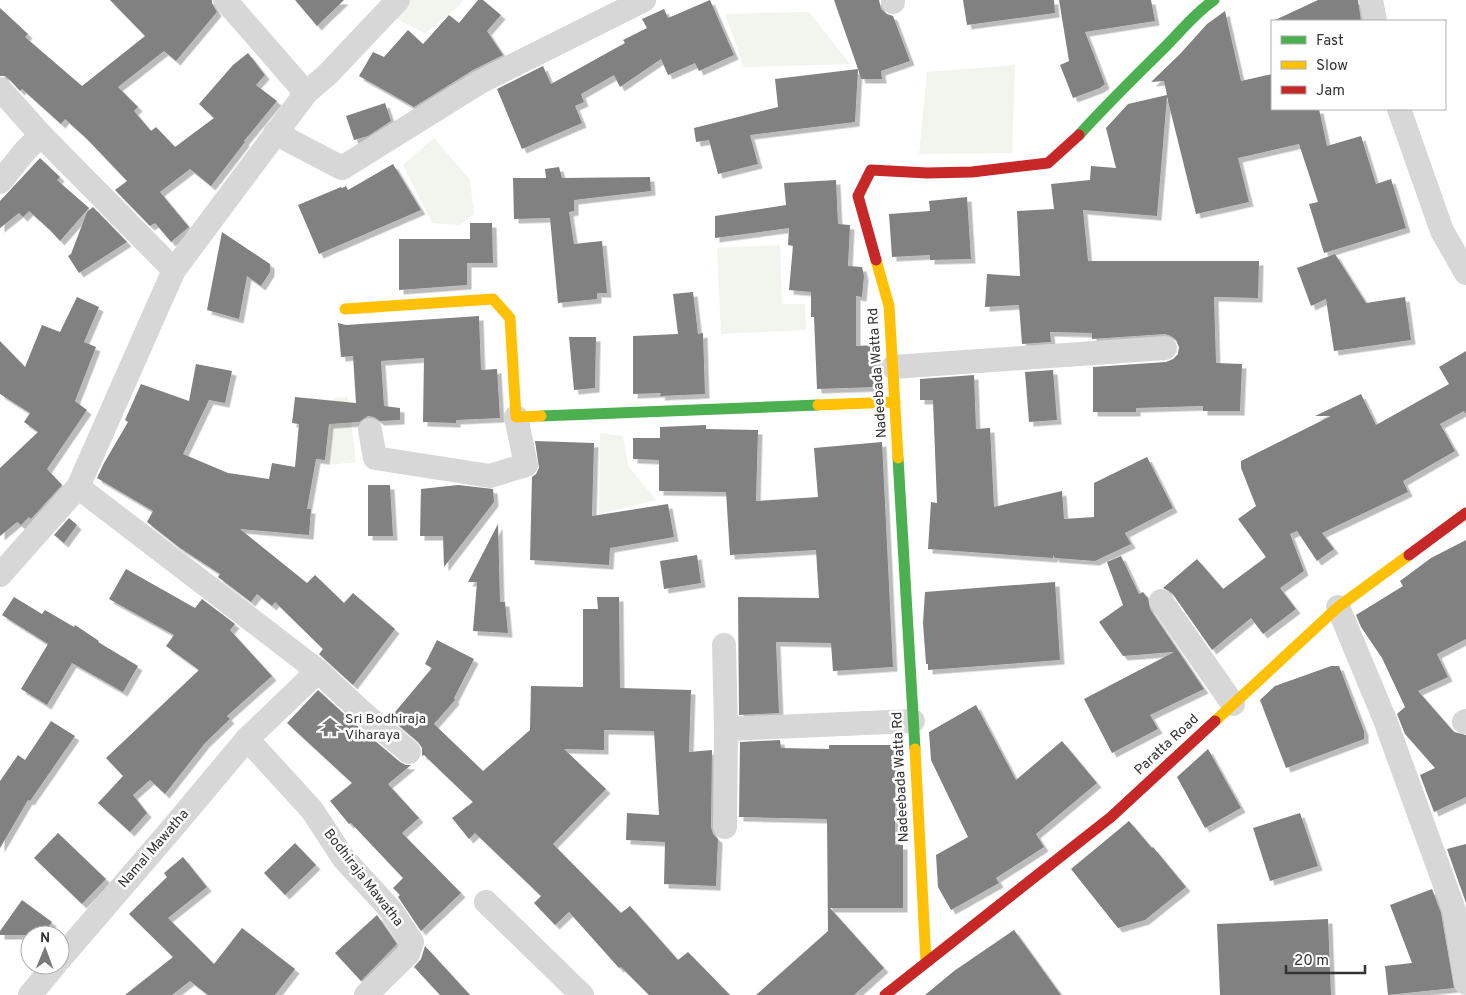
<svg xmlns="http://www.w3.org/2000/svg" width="1466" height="995" viewBox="0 0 1466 995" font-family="Overpass,sans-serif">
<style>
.green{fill:#f1f5ed}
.building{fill:#818181;filter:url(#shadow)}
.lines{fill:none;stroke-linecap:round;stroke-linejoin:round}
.street{stroke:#d7d7d7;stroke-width:24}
.fast{stroke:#4caf50;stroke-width:11}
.slow{stroke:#ffc107;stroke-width:11}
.jam{stroke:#c62828;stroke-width:11}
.labels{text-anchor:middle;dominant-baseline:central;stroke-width:5;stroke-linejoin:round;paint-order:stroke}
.street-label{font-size:14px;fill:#333;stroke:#fff}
.poi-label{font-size:14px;fill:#333;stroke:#fff;text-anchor:start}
</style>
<defs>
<filter id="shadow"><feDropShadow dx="4.5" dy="4.5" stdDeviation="0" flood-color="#0004"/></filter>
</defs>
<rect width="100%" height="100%" fill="#fff"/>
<g class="green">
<path d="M406,0H463L459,6L425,33L391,16Z"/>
<path d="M809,12L850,64L744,67L725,14Z"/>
<path d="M1015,65L1012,153L919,154L927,72Z"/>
<path d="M434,138L470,180L474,214L459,225L432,223L403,165Z"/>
<path d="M780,245L782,304H805L806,330L721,334L717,248Z"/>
<path d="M348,397L356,462L329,465L333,398Z"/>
<path d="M600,433L623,436L628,466L656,500L599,514Z"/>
</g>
<g class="building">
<path d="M110,0H212V3L217,12L176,61L164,51L118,87L138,107L134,111L151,131L156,127L175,147L214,118L199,104L233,65L248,53L265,75L256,85L277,101L244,141L245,142L211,186L190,169L160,192L189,227L171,242L155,223L150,226L115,190L127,181L86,138L65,119L61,124L22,89L20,91L10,80L5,76H0V8L28,34L25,37L82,86L145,36Z"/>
<path d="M295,0H344L317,26Z"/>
<path d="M478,0H483L501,15L487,31L503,55L473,70L414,107L359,76L373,52L384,57L408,30L423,44L449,15L459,23Z"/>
<path d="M710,0L734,55L699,71L695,63L668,75L661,59L620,87L614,75L581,94L584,102L575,106L582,123L522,149L497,89L543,66L551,84L625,43L623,40L647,28L642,19L664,9L668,18Z"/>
<path d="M834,0H879L881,9L887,14L893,16L910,61L881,71L882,79H861L858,69L855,122L750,135L758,164L718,174L709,140L696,142L694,128L778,107L775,79L858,69Z"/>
<path d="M963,0H1054L1055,13L967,25Z"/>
<path d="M1059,0H1151L1155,21L1085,32L1105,84L1100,88L1073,98L1060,65L1069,61Z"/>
<path d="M1318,0H1358L1361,21H1273Z"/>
<path d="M1225,11L1241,81L1272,74V109H1319L1327,146L1361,136L1376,184L1391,179L1406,228L1324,253L1309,204L1318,202L1299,144L1238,158L1249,202L1196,214L1167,97L1157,216L1083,210L1088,261H1259L1258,298L1214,297L1216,363L1242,364L1240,411H1203V406L1136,408V412H1093V367L1166,362L1173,359L1178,354L1179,347L1176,340L1171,336L1165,334L1092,339V333L1050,332L1051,342L1022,344L1019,305L985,307L987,274L1020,276L1017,211L1054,209L1051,184L1090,180L1091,166L1116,168L1106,128L1128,104L1167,95L1164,81L1151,82L1180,54L1207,24Z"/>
<path d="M385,103L391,121L368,136L354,140L346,116Z"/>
<path d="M40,158L60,177L57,180L89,208L60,241L50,230L29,211L23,217L19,213L0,228V201Z"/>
<path d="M393,164L421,210L319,254L298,205L341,187L342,188L346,186L348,190Z"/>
<path d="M559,167L562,178L650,177L651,191L574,200V211L569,212L574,244L602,241L607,293H597V299L558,303L550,218L514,219L513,178H546L545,169Z"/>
<path d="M836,180L838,224L850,225L848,266L862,267L864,276L862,297L856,296V346L876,345L878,387L817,389L814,317H811V292L789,290L793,246L788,245L789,228L715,238V216L786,205L784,183Z"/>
<path d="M967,197L971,259L930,260V255L892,257L889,214L930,211L929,201Z"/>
<path d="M93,207L127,242L79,273L68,256L71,254L87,212Z"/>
<path d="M470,223H492L493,263H467V285L399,290V239H470Z"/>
<path d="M222,232L270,264V272L261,286L247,276L239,319L207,310Z"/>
<path d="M1335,254L1366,303L1405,297L1411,340L1334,351L1326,299L1311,306L1297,268Z"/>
<path d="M693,292L698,334L703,333L705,394L660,396L661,393L633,394V336L678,334L673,294Z"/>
<path d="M77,297L99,307L84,342L96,347L75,401L87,410L47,469L62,485L31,519L29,517L21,525L17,522L0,536V468L38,432L24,422L30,413L0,394V341L25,367L42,325L60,332Z"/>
<path d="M479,316L481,370L497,369L500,418L456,420V423L423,422L424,358L381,361L384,406L400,408V420L380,421L374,417L368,416L359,422L329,424L325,460L316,459L307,509H311L309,535L240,529L307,583L315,575L344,603L353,593L395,629L353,685L319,654L323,649L275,602L272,606L257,594L251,602L218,577L220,574L180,548L147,522L153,511L97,478L104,463L128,422L125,420L141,384L189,401L196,364L232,371L225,403L209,400L183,454L228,473L269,479L272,463L295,467L299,424L292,423L295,397L356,403L353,356L341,357L338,323L346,325Z"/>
<path d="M569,337H596L595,388L574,390Z"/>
<path d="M1466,351V414L1464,411L1440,424L1455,451L1403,481L1408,492L1322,533L1334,549L1317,561L1297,531L1290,534L1304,571L1280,588L1296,609L1263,634L1251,618L1212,650L1172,593L1163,588L1197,559L1223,589L1266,557L1238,519L1256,506L1241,468V461L1331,416H1315L1361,394L1376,425L1449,384L1439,367Z"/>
<path d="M1053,370L1057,420L1029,422L1025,372Z"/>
<path d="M974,375L976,429L990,428L994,507L1062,491L1064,519L1094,517V483L1147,457L1173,508L1125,533L1131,544L1095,561L1055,558L1053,555V558L928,549L931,502L937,503L933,400H920V379Z"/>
<path d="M706,425V429L758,430L756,501L818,497L814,448L882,442L893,667L833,671L831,643L776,642L779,713L739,715L738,597L819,598L816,550L730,555L726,492L659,491V460L633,459V438H660V427Z"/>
<path d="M535,441L594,443L592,516L668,504L674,537L610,548L609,565L530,560L532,477L536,474L539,468Z"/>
<path d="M368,485H390L393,536H368Z"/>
<path d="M458,485L493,489L494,502L444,567L443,536H420L421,489Z"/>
<path d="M69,518L77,525L64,543L54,535Z"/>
<path d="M498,524L500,602H505L508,633L473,631L477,582H468Z"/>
<path d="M1466,540V639L1437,654L1448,677L1418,691L1454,732L1466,735V797L1434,812L1420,775L1435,768L1405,734L1397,714L1405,707L1382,658L1361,627L1356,615L1403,586L1400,581L1431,558Z"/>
<path d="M697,555L701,583L664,589L660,561Z"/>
<path d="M1121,556L1139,594L1143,592L1148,598L1150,609L1204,689L1150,715L1158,729L1112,753L1084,699L1174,652L1123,656L1099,622L1123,605L1107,562Z"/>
<path d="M126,569L195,608L202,599L235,624L230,630L272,676L227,716L230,719L205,743L165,794L150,780L133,795L147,813L130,832L98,803L123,776L106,758L199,670L166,646L174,635L109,599Z"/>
<path d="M1055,582L1060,660L928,670V664H926L923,623L925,592Z"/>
<path d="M14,597L42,614L45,610L74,627L75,625L99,641L98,642L138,666L123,692L72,663L47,705L21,689L48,644L2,615Z"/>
<path d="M597,597H619L620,688L691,690L689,752L712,750L711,827L713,834L718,839L716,886L664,884L665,842L626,840L627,813L659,815L654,731L604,730V750L564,749L606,789L553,844L621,913L630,906L678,960L688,952L730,995H649L621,967L619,968L569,912L555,925L534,903L541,896L475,833L469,839L452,818L473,802L424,755L422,756V748L418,742L390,718L432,668L425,664L437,640L474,659L454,698L455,700L434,724L483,771L530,730L531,686L583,687V609H598Z"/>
<path d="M1331,666H1339L1364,731V739L1286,768L1260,700L1275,686Z"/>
<path d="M318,690L354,723L400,762L406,765H411L388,784L419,818L402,833L461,893L421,931L398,897L400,895L393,888L403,878L351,823L349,824L330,801L352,783L287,723Z"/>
<path d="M976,705L1016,780L1062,741L1097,783L1036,834L1044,847L996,878L999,883L951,910L938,887L936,855L968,837L931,760L929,732Z"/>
<path d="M51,721L75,736L30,801L28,800L0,848V781L18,755L25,760Z"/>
<path d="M780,740L781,748L829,749V745H895V845H903V908H830L884,968L854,995H756L828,931L827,819L739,817L740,742Z"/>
<path d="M1208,749L1241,808L1205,828L1177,777Z"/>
<path d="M1300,813L1318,866L1270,881L1253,828Z"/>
<path d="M1129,821L1152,848L1153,847L1186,887L1145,920L1118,928L1071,869Z"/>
<path d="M58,833L106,879L82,904L34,858Z"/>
<path d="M295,843L316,865L285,895L264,873Z"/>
<path d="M1466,844V903L1447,849Z"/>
<path d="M183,857L207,887L168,918L214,964L242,928L295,969L275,995H208L190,981L172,995H125L173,957L129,914L167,877L164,873Z"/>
<path d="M1432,889L1441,913L1454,988L1388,995L1385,966L1412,963L1390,905Z"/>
<path d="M22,900L52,922L42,935H0V931Z"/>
<path d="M377,915L397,944L361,981L335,953Z"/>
<path d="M1328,919L1331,995H1220L1217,924Z"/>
<path d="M1014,930L1061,995H925L954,971Z"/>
<path d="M425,946L470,995H440L414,967L421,959Z"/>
</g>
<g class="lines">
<g class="street">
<path d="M225,0L306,93"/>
<path d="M893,0V2"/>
<path d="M1371,0L1375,21"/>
<path d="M0,89L41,135L174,270L78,487L0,575"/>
<path d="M1399,109L1442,231L1466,273"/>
<path d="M275,133L342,168L480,82L644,0"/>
<path d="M0,182L25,151L41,135"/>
<path d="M174,270L306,93L328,74L398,0"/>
<path d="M893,367L1165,348"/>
<path d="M370,430L375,458L490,476L526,465L516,417"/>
<path d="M78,487L318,671L363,713L409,752"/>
<path d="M1161,601L1233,704"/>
<path d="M1338,607L1385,720L1454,910L1466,983"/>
<path d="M724,645L726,729L913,721"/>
<path d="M1464,722L1466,721"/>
<path d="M247,739L312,810L344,859L390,909L412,942L408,954L366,995"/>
<path d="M725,827L726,729"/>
<path d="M486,902L582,995"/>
<path d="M60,959L175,825L247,739L318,671"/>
<path d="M30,995L55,965"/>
</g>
<g class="fast">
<path d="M1079,135C1107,104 1137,75 1167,45C1184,28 1194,14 1214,0"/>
<path d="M541,416L818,405"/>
<path d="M898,458L915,749"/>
</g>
<g class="slow">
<path d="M876,260L889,306L898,458"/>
<path d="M345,309L493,299L510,318L516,417L541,416"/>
<path d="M818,405L895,402"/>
<path d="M1215,721L1338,607L1409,555"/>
<path d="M915,749L926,962"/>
</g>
<g class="jam">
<path d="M876,260L858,196L871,170L927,173L972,172L1048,163L1079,135"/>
<path d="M1409,555L1466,513"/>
<path d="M885,995L1111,817L1215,721"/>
</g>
</g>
<defs>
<symbol id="temple-bare" viewBox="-9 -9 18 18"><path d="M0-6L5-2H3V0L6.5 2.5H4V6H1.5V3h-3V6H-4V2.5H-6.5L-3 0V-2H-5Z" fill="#7a7a7a" stroke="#fff" stroke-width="2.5" paint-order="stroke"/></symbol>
</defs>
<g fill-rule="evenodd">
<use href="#temple-bare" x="316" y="713" width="28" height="28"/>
</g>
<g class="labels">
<g class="street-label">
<text transform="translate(878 373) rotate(-94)">Nadeebada Watta Rd</text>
<text transform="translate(1167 745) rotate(-43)">Paratta Road</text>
<text transform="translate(901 777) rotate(-93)">Nadeebada Watta Rd</text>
<text transform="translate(154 849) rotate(-49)">Namal Mawatha</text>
<text transform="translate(363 878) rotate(52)">Bodhiraja Mawatha</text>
</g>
<g class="poi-label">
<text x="345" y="719">Sri Bodhiraja<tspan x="345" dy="16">Viharaya</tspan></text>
</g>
</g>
<rect x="1271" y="20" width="175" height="90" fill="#ffffff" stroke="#adadad"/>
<rect x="1281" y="36" width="25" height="8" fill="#4caf50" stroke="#adadad"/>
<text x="1316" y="45" font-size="15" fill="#333333">Fast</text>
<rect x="1281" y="61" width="25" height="8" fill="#ffc107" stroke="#adadad"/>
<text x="1316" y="70" font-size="15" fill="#333333">Slow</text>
<rect x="1281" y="86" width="25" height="8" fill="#c62828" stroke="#adadad"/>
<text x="1316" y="95" font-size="15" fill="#333333">Jam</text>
<g transform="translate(45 950) rotate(1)"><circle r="24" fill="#ffffff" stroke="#adadad"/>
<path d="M0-4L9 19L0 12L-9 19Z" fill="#7a7a7a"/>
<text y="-8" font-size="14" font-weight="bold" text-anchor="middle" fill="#333333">N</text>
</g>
<path d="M1286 965v8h79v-8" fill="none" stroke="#333333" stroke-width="2.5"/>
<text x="1294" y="965" font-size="15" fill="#333333" stroke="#ffffff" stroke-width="4" paint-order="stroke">20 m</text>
</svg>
